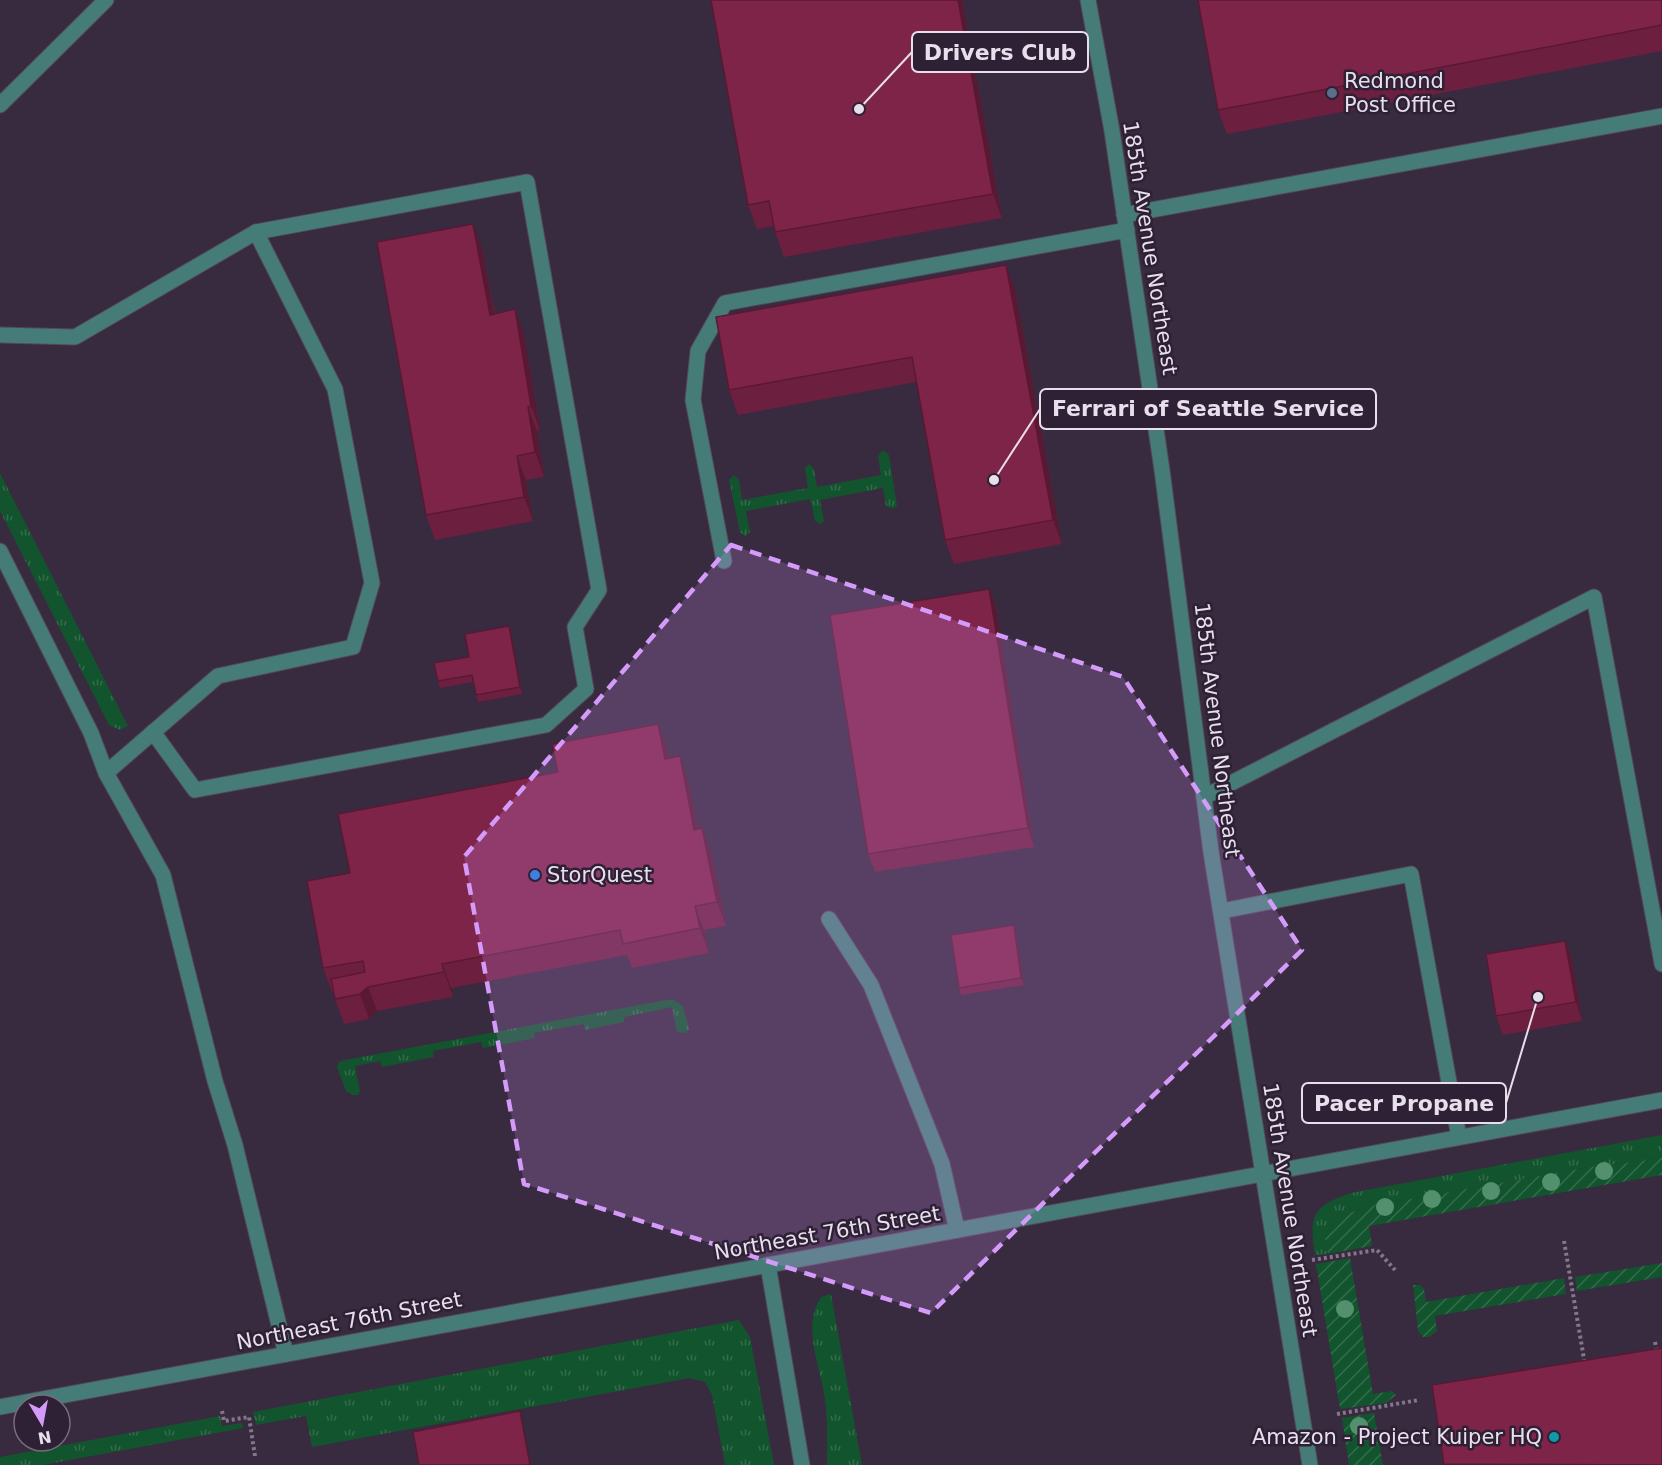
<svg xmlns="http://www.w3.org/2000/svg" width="1662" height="1465" viewBox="0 0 1662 1465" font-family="'DejaVu Sans',sans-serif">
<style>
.grass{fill:url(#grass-tufts)}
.garden{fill:url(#garden-furrows)}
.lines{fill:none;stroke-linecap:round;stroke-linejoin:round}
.minor-casing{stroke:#54475b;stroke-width:17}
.path{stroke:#837789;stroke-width:4;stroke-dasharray:3 3;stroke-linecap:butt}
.minor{stroke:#457c77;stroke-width:15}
.tree{fill:#53906d}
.wall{fill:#6d1f3f}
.shaded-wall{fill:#591933}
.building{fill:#7f2449;stroke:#591933;stroke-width:1.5}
.marked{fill:#d59bfa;fill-opacity:0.2;stroke:#d59bfa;stroke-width:4.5;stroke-dasharray:12 8;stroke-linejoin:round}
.service-dot{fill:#5c6f8a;stroke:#2e2035;stroke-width:2}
.shop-dot{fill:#3f7fe0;stroke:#2e2035;stroke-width:2}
.culture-dot{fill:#0f9aa8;stroke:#2e2035;stroke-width:2}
.labels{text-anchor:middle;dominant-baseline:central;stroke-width:5;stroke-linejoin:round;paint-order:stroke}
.poi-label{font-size:21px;fill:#e8dfed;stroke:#2e2035;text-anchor:start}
.street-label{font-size:21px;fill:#e8dfed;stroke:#2e2035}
.leader{fill:none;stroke:#e8dfed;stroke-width:2}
.callout-dot{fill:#e8dfed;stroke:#2e2035;stroke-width:2}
.callout{fill:#2e2035;stroke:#e8dfed;stroke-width:2}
.callout-label{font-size:22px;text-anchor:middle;font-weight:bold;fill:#e8dfed}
</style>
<defs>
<pattern id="grass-tufts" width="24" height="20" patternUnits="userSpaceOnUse" patternTransform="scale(1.5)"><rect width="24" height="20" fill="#12542d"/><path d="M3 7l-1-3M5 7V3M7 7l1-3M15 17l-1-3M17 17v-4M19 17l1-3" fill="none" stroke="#346c4c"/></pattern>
<pattern id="garden-furrows" width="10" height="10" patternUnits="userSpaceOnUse" patternTransform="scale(1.5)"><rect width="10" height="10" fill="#12542d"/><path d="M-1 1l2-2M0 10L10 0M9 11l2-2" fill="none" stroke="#346c4c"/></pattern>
</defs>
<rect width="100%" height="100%" fill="#382a3f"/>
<g class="grass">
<path d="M883,450L889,455L897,506L893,509L886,506L883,488L820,500L824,521L821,524L815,521L810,499L746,511L750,532L745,536L740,532L729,480L734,475L739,480L742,500L808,488L805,468L809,464L814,469L817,487L881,475L878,456Z"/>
<path d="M0,473L128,726L120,730L109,725L0,511Z"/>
<path d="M666,1000H674L683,1006L689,1029L686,1033L677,1032L672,1007L624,1017V1022L585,1030L584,1024L534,1033L535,1038L483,1048L481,1042L433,1051L434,1057L382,1067L380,1061L355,1066L360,1091L358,1095H352L346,1091L337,1067L339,1062L345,1060Z"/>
<path d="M1662,1135V1155L1657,1159L1589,1167L1371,1206L1337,1217L1325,1239L1328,1254L1315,1255C1309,1216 1312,1206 1351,1193Z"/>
<path d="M831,1294L862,1465H827C827,1444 828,1421 825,1400C821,1367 801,1327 821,1297Z"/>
<path d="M739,1320L750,1337L774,1465H725L712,1395L705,1382L690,1378L312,1447L306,1416L256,1425L253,1412L226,1417Z"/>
<path d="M220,1416L222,1426L242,1423L243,1428L43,1465H0V1457Z"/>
</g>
<g class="garden">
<path d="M1662,1155V1175L1369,1226L1372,1246L1328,1254L1325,1239L1337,1217L1371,1206L1589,1167L1657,1159Z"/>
<path d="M1350,1258L1373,1394L1392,1391L1396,1395L1386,1403L1340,1409L1316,1264Z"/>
<path d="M1662,1263V1277L1577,1291L1575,1277Z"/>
<path d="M1564,1278L1566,1294L1435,1316L1437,1331L1429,1337H1423L1418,1331L1413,1285H1420L1424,1289L1426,1302Z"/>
<path d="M1374,1413L1383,1465H1349L1342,1418Z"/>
</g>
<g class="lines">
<defs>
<g id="minor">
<path d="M1088,0L1112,131L1162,470L1211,852L1310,1465"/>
<path d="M0,105L106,0"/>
<path d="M1124,215L1662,116"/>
<path d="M0,335L75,337L256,232L527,182L599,590L575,627L586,689L546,725L195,790L153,732"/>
<path d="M0,551L91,733L106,773L163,875L215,1081L235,1145L286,1354"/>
<path d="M724,561L693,400L698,351L725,303L1127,230"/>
<path d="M106,773L218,676L353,647L372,583L335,389L256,232"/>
<path d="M1204,797L1594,597L1659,947"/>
<path d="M1222,911L1411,874L1459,1137"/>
<path d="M829,919L871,985L942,1164L957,1230"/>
<path d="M1662,947H1659L1662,964"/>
<path d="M768,1265L802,1465"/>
<path d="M0,1407L1662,1100"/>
</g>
</defs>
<use href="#minor" class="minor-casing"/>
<g class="path">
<path d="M1564,1241L1585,1365"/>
<path d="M1312,1260L1377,1250L1395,1270"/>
<path d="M1655,1342L1657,1352"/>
<path d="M222,1411L224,1421L249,1417L255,1456"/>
<path d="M1337,1414L1419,1400"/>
</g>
<use href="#minor" class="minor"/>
</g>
<g class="tree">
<circle cx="1604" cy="1171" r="9"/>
<circle cx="1551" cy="1182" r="9"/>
<circle cx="1491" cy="1191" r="9"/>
<circle cx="1432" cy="1199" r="9"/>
<circle cx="1385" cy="1207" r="9"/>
<circle cx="1345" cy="1309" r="9"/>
<circle cx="1359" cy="1426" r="9"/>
</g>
<g class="wall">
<path d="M962,0L1002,218L784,257L775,232L774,226L757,229L748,205Z"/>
<path d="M1662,0V51L1227,134L1218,110Z"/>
<path d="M482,248L495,314L524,334L540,430L537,431L544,477L526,480L533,521L435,540L426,515Z"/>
<path d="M1015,289L1062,544L954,564L945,540L916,382L738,415L729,390Z"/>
<path d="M989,589L996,608L1034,847L875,872L868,854Z"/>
<path d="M509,626L511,632L522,694L478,702L476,695L473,682L440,688L438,681Z"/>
<path d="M667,748L669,758L688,780L698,829L711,852L726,926L704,930L709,953L632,968L627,955L451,988L453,997L377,1011L369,1019L344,1024L335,999L334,992H332L323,968L350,873L558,772Z"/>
<path d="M1014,925L1016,932L1024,985L961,995L959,988Z"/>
<path d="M1565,941L1572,960L1582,1021L1503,1035L1496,1016Z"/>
</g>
<g class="shaded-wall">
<path d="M958,0H962L1002,218L993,194Z"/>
<path d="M473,224L482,248L499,340L490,315Z"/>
<path d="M1006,265L1015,289L1062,544L1053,520Z"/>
<path d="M515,309L524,334L540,430L531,406Z"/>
<path d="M528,407L537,431L544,477L535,452Z"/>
<path d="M517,456L526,480L533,521L524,497Z"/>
<path d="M989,589L996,608L1034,847L1028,828Z"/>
<path d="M509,626L511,632L522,694L520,687Z"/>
<path d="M658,724L667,748L674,783L665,759Z"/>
<path d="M680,756L688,780L703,854L694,830Z"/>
<path d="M702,828L711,852L726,926L717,902Z"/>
<path d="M695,906L704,930L709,953L700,928Z"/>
<path d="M1014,925L1016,932L1024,985L1021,978Z"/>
<path d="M1565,941L1572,960L1582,1021L1576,1002Z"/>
<path d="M442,964L451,988L453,997L444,972Z"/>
<path d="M368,987L377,1011L369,1019L360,994Z"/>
<path d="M520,1411L522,1418L531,1465H530Z"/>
</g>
<g class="building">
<path d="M711,0H958L993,194L775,232L769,201L748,205Z"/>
<path d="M1198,0H1662V25L1218,110Z"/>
<path d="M473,224L490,315L515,309L531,406L528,407L535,452L517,456L524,497L426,515L377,242Z"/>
<path d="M1006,265L1053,520L945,540L912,357L729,390L716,317Z"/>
<path d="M989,589L1028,828L868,854L830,615Z"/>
<path d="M509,626L520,687L476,695L472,675L438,681L434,663L469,657L465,634Z"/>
<path d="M658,724L665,759L680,756L694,830L702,828L717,902L695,906L700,928L623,944L620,930L442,964L444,972L368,987L360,994L335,999L331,979L365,972L363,961L323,968L307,881L350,873L338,814L558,772L552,744Z"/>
<path d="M1014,925L1021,978L959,988L951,935Z"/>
<path d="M1565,941L1576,1002L1496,1016L1486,954Z"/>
<path d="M1662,1348V1465L1444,1464L1432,1385Z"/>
<path d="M520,1411L530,1465H419L413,1432Z"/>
</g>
<path class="marked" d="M731,545L1123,677L1302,950L931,1313L524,1184L464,857Z"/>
<circle class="service-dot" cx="1332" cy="93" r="6"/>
<circle class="shop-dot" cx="535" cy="875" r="6"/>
<circle class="culture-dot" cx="1554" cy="1437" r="6"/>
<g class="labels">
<g class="poi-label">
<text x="1344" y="81">Redmond<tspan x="1344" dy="24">Post Office</tspan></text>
<text x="547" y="875">StorQuest</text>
<text x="1542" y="1437" text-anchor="end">Amazon - Project Kuiper HQ</text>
</g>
<g class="street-label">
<text transform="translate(1150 248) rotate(81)">185th Avenue Northeast</text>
<text transform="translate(1217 730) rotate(83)">185th Avenue Northeast</text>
<text transform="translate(1290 1210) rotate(81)">185th Avenue Northeast</text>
<text transform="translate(827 1233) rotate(-10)">Northeast 76th Street</text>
<text transform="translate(349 1321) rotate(-11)">Northeast 76th Street</text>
</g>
</g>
<path class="leader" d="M859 109L912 52M994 480L1040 409M1538 997L1506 1103"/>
<g class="callout-dot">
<circle cx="859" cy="109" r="6"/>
<circle cx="994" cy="480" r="6"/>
<circle cx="1538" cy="997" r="6"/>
</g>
<g class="callout">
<rect x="912" y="32" width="176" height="40" rx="6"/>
<rect x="1040" y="389" width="336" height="40" rx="6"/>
<rect x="1302" y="1083" width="204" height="40" rx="6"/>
</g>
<g class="callout-label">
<text x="1000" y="60">Drivers Club</text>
<text x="1208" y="416">Ferrari of Seattle Service</text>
<text x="1404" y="1111">Pacer Propane</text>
</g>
<g transform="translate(42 1423) rotate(170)"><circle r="28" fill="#2e2035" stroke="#786c7f" stroke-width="1.5"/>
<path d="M0-4.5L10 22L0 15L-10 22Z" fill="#d59bfa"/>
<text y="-9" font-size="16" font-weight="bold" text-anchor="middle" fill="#e8dfed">N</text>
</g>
</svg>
